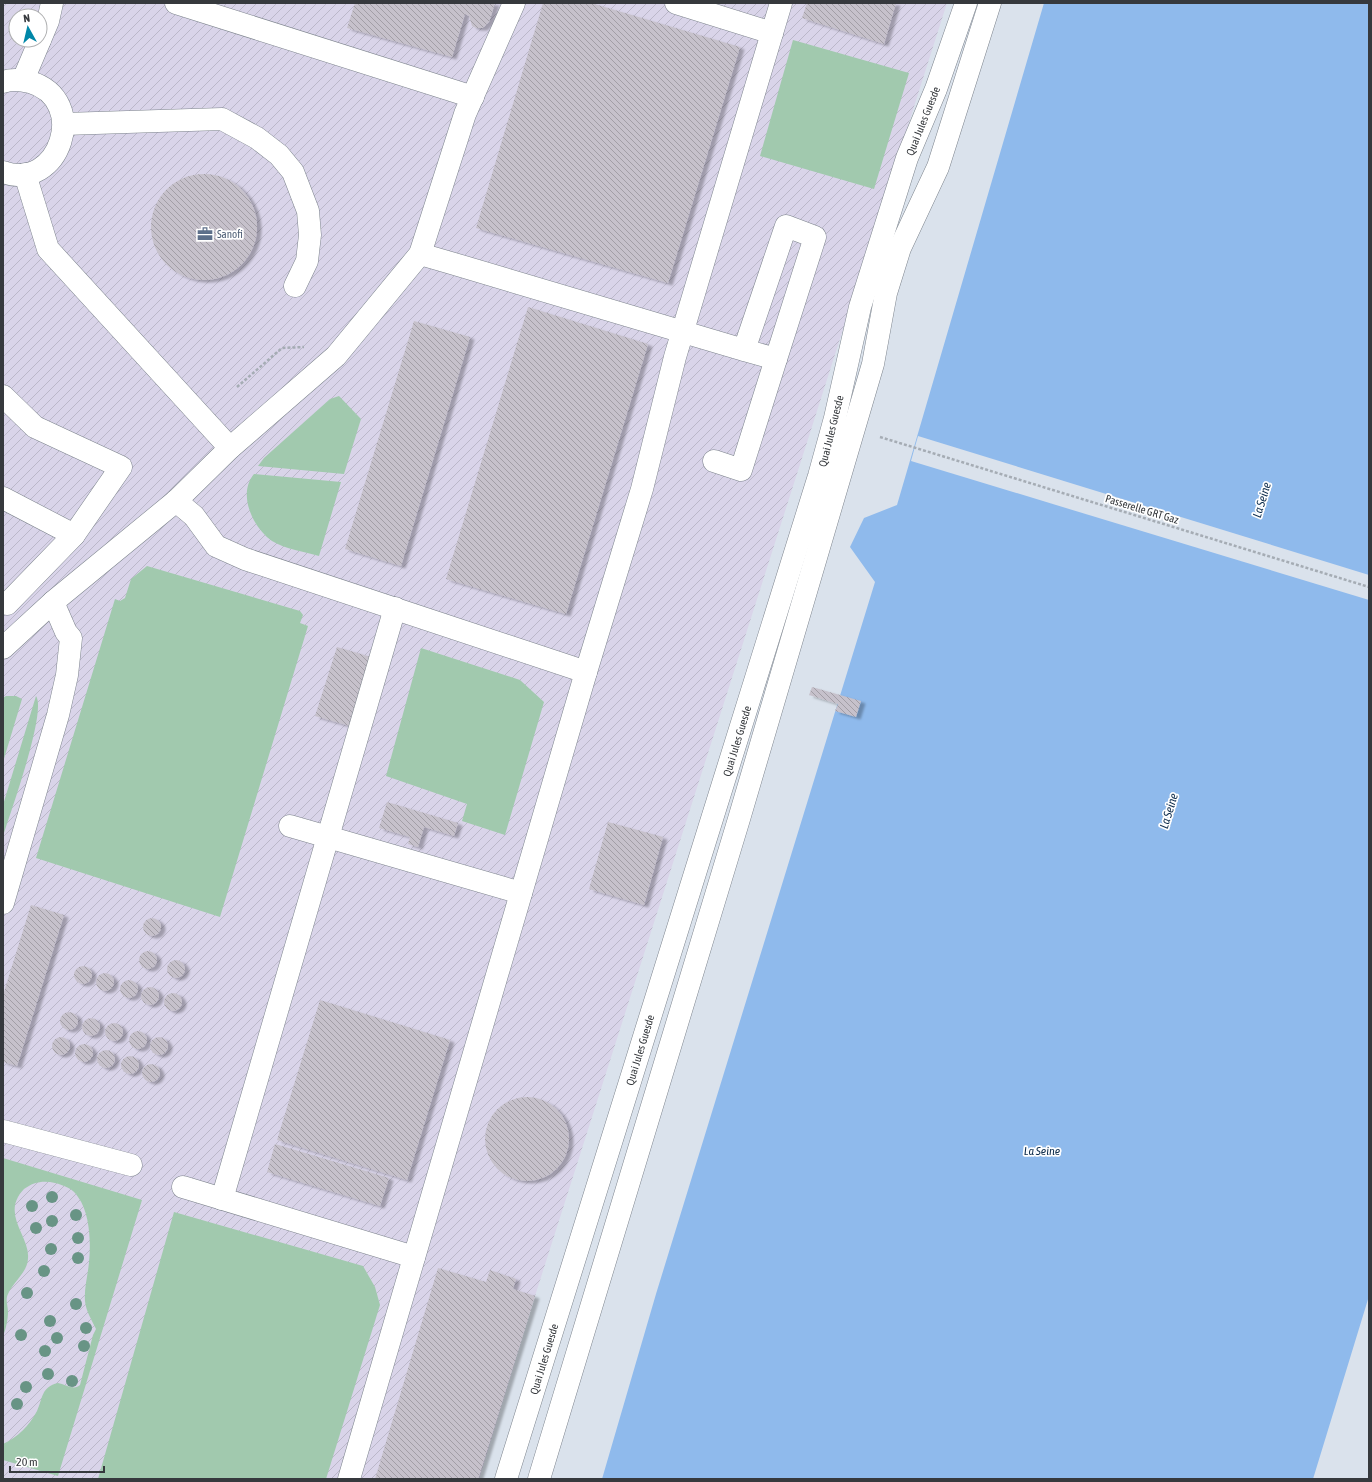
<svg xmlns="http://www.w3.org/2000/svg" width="1372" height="1482" viewBox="0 0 1372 1482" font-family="'Asap Condensed',sans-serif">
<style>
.industrial{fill:url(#industrial-furrows);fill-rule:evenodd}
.green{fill:#a1c9ae}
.water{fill:#8fbaec}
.pier{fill:#dae2ec}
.building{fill:url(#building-back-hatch);filter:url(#shadow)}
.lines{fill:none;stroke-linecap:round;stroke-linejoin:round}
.minor-casing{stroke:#7d848d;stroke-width:23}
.major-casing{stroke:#7d848d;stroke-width:23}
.path{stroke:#a5acb4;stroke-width:2.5;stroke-dasharray:3 2;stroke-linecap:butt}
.minor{stroke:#fff;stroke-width:22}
.major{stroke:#fff;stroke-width:22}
.tree{fill:#689485}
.labels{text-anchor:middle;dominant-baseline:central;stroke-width:3.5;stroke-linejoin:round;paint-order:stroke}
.street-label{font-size:11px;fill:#36393d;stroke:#fff}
.service-label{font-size:11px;fill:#4e5e75;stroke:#fff;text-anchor:start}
.water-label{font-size:12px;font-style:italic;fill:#0c2b4b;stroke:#fff}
</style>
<defs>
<pattern id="industrial-furrows" width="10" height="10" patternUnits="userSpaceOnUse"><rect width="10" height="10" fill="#d9d4e9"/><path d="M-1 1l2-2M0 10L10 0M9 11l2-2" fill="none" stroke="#bbb7c9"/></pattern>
<pattern id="building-back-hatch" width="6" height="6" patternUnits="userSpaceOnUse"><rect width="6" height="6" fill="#c6c1cb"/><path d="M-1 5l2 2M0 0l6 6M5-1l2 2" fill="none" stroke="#a29ea6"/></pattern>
<filter id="shadow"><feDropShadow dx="4.5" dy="2.5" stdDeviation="1" flood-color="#0004"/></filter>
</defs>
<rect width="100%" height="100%" fill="#dae2ec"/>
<path class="industrial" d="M3,3H947L535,1296L479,1479H3ZM16,16H40V40H16Z"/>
<g class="green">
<path d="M793,40L909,73L874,189L760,156Z"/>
<path d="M339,396L361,419L344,474L258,466L264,458L330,399Z"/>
<path d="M254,474L341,482L319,556C305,552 285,549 272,541C253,528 237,494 254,474Z"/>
<path d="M147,566L300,611L303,615L300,623L308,626L220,917L36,858L115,599L120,601L125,598L131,579Z"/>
<path d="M421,648L520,680L544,702L505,835L462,821L467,804L386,776Z"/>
<path d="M6,696H16L22,699L3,762V698Z"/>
<path d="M36,696C47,711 10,814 3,836V805Z"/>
<path d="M3,1158L142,1200L58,1476L3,1460V1444C18,1437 29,1426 37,1411C43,1398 41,1387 58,1383C65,1384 74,1391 80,1385L93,1335L96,1329C92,1320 86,1312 85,1301C84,1288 88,1275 89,1262C91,1243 90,1213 78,1197C74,1189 63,1185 55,1183C44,1180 33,1182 24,1189C0,1214 30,1236 28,1258C28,1272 13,1282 8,1294C5,1300 8,1306 8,1312C8,1319 6,1329 3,1336Z"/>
<path d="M174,1212L363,1266L375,1287L380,1305L326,1479H98Z"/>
</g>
<path class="water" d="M1044,3H1369V1296L1313,1479H602L656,1294L875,582L850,547L864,518L897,505Z"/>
<path class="pier" d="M918,436L1369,575V600L911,461Z"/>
<g class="building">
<path d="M355,3H495L489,22L483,28H476L472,26L469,16L465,14L452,57L347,28Z"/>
<path d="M543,3H591L740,47L668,283L476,228Z"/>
<path d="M807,3H896L884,44L802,18Z"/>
<circle cx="204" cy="227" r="53"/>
<path d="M528,307L648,344L566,614L446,579Z"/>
<path d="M414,321L470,337L401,566L345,549Z"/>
<path d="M337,647L371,657L350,726L315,716Z"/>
<path d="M812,687L861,701L856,717L835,711L838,704L809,695Z"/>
<path d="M387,802L458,823L454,836L424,827L418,847L408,844L410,837L379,828Z"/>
<path d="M608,822L663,837L644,905L589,889Z"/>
<path d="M31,905L64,915L17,1066L3,1062V995Z"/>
<circle cx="152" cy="927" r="9"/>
<circle cx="148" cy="960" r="9"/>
<circle cx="176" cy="969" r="9"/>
<circle cx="83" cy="975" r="9"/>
<circle cx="105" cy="982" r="9"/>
<circle cx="129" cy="989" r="9"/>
<circle cx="150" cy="996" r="9"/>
<circle cx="173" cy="1002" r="9"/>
<path d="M320,1000L450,1040L407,1180L277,1140Z"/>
<circle cx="69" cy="1021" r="9"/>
<circle cx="91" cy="1027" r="9"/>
<circle cx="114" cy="1032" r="9"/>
<circle cx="138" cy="1040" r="9"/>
<circle cx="61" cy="1046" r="9"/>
<circle cx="159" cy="1046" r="9"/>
<circle cx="84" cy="1053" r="9"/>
<circle cx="106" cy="1059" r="9"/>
<circle cx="130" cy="1065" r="9"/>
<circle cx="151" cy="1073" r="9"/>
<circle cx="527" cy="1139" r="42"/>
<path d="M275,1144L389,1178L380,1206L267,1172Z"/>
<path d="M438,1268L486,1282L490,1270L516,1279L513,1289L535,1296L478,1479H375Z"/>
</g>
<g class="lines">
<defs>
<g id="minor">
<path d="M176,3L473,97"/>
<path d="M676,3L772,33"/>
<path d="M40,40L48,21L52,3"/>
<path d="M23,80L40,40"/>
<path d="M3,82C11,79 22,80 30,82C91,100 59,193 3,172"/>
<path d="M64,124L222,119L257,138L279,155L293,172L308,211L310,235L307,261L295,286"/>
<path d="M25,174L48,249L230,448"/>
<path d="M420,254L451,263L744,350L776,359L815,237L786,226L744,350"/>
<path d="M3,396L35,427L121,467L74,535L7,604"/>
<path d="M714,461L741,470L776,359"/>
<path d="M3,498L74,535"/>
<path d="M176,501L194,516L216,546L245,559L586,672"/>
<path d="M3,648L53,602L176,501L230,448L336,356L420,254L465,114L514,3"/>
<path d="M290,826L521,893"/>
<path d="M3,903L58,715L67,675L71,638L66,632L53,602"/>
<path d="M3,1131L131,1165"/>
<path d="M183,1187L414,1257"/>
<path d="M222,1199L395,608"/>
<path d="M349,1479L586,672L642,489L675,357L781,3"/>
</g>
<g id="major">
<path d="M506,1479L819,476L835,418L860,307L907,158L936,89L966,3"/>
<path d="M539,1479L739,819L873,364L886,293L900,248L938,167L990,3"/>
</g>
</defs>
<use href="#minor" class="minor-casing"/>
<use href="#major" class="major-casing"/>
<g class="path">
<path d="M237,387L282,348L304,347"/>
<path d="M880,437L1369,587"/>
</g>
<use href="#minor" class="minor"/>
<use href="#major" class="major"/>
</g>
<g class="tree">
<circle cx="52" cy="1197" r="6"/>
<circle cx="32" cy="1206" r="6"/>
<circle cx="76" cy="1215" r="6"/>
<circle cx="52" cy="1221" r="6"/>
<circle cx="36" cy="1228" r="6"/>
<circle cx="78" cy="1238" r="6"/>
<circle cx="51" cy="1249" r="6"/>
<circle cx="78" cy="1258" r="6"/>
<circle cx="44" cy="1271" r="6"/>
<circle cx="27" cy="1293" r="6"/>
<circle cx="76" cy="1304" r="6"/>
<circle cx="50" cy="1321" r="6"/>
<circle cx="86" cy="1328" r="6"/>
<circle cx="21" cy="1335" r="6"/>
<circle cx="57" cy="1338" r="6"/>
<circle cx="84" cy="1346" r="6"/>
<circle cx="45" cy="1351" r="6"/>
<circle cx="48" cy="1374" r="6"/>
<circle cx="72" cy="1381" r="6"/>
<circle cx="26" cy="1387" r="6"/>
<circle cx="17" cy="1404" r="6"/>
</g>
<defs>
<symbol id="office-bare" viewBox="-9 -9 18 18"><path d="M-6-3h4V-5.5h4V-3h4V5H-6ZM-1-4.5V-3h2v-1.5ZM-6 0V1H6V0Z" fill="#5c6f8a" stroke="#fff" stroke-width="2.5" paint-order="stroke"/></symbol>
</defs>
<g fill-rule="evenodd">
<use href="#office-bare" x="194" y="223" width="22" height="22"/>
</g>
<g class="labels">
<g class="street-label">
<text transform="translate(923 121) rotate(-68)">Quai Jules Guesde</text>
<text transform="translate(831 431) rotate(-76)">Quai Jules Guesde</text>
<text transform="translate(1142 509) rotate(17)">Passerelle GRT Gaz</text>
<text transform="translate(737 741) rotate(-73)">Quai Jules Guesde</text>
<text transform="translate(640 1050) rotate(-73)">Quai Jules Guesde</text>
<text transform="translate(544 1359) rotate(-73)">Quai Jules Guesde</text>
</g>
<g class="service-label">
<text x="217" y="234">Sanofi</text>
</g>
<g class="water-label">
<text transform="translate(1262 500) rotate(-73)">La Seine</text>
<text transform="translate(1169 811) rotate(-73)">La Seine</text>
<text x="1042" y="1151">La Seine</text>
</g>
</g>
<rect width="1372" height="1482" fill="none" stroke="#36393d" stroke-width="8"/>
<g transform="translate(28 28) rotate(352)"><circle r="19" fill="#ffffff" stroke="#afb0b1"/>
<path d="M0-3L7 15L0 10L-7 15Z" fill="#0087a8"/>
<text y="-6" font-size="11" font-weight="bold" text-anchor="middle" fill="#36393d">N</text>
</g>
<path d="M10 1466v6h94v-6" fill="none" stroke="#36393d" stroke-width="2"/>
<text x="16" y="1466" font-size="12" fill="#36393d" stroke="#ffffff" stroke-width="3" paint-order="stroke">20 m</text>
</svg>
